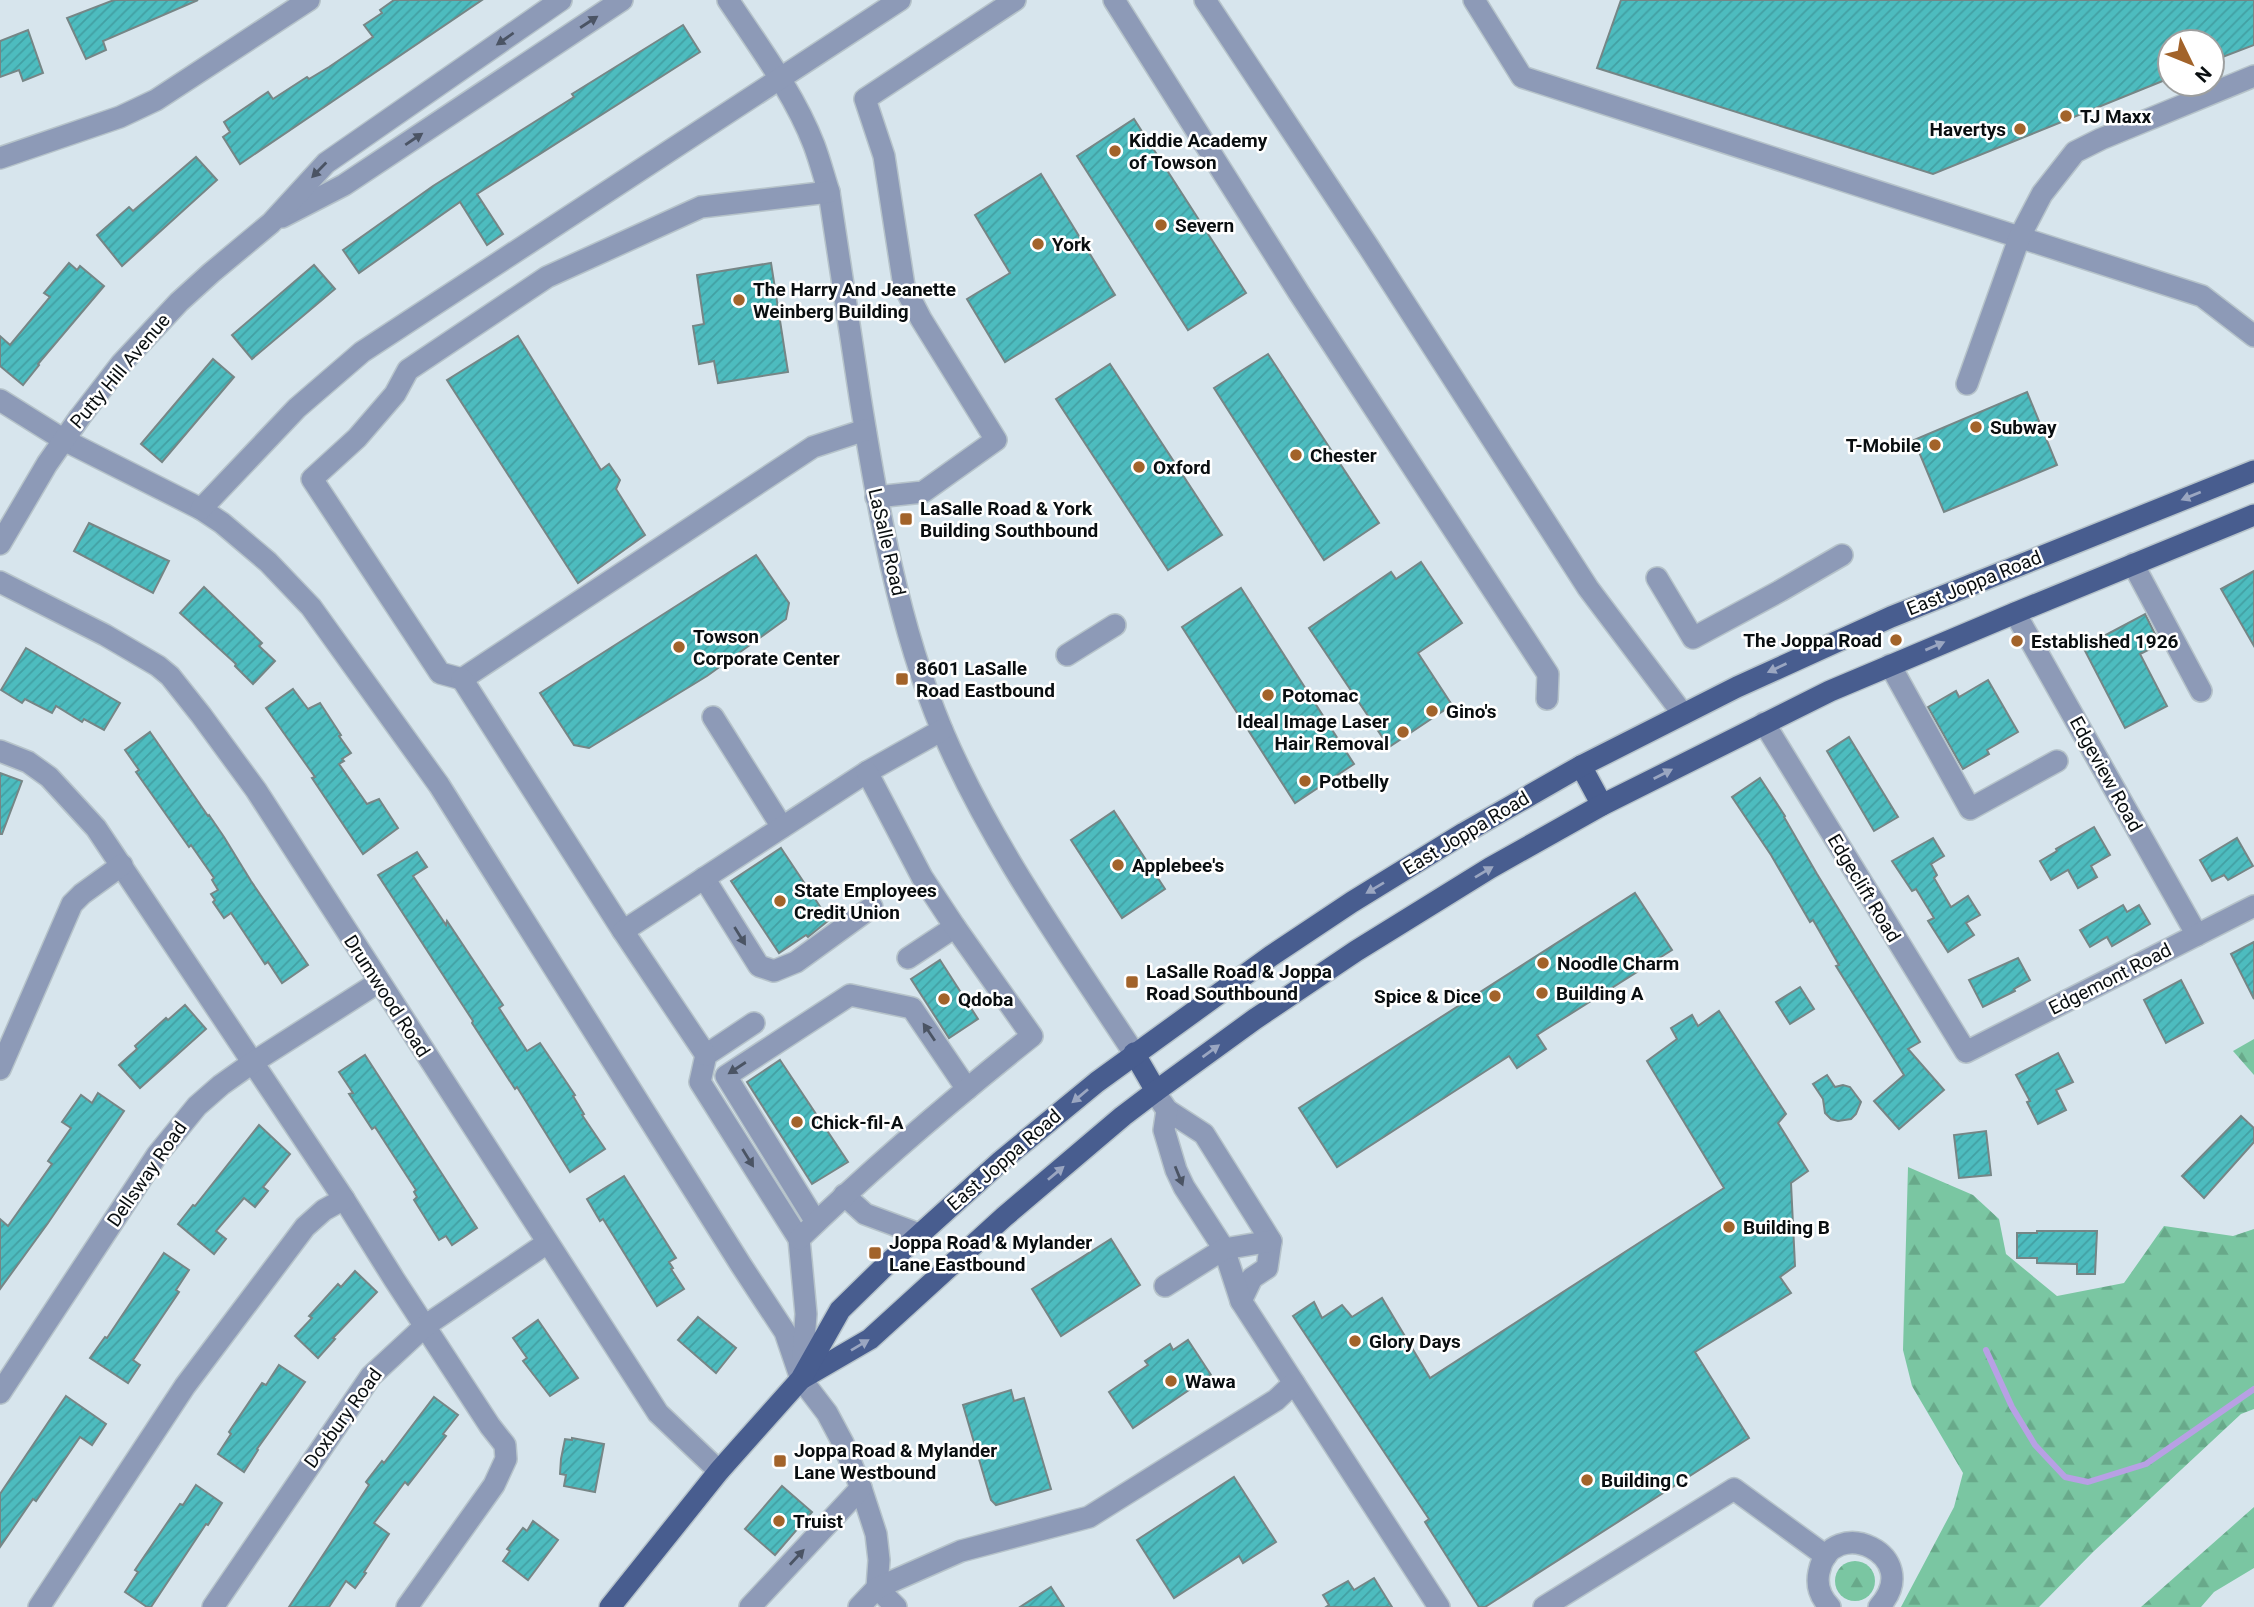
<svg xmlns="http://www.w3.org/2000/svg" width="2254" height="1607" viewBox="0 0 2254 1607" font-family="Roboto,sans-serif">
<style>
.forest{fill:url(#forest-firs)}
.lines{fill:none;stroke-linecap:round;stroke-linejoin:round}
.stream{stroke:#b8a0e4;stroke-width:6}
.building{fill:url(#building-hatch);stroke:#768686;stroke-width:2}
.minor-casing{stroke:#b6c3ca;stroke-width:24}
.major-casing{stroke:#b6c3ca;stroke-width:24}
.minor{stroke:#8d9ab7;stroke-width:21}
.major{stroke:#485d8f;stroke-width:21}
.oneway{fill:#4b5464}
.oneway2{fill:#9aa6c1}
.poi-dot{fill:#a2632a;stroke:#fff;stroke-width:2.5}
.labels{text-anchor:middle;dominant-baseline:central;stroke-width:5;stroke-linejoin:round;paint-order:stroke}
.poi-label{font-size:19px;font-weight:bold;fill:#090e10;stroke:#fff;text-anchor:start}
.street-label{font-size:19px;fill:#090e10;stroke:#fff}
</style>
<defs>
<pattern id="forest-firs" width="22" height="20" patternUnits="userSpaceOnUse" patternTransform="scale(1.75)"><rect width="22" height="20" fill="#7ac6a2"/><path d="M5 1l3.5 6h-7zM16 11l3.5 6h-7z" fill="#68a98a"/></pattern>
<pattern id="building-hatch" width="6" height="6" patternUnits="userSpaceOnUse" patternTransform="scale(1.75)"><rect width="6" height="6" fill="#4dbcbf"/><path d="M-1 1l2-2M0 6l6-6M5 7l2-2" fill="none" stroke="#42a0a3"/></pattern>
</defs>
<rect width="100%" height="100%" fill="#d7e5ed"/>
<g class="forest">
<path d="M2254,1039V1075L2233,1051Z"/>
<path d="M1908,1167L1973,1195L1999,1219L2006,1254L2057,1296L2124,1283L2164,1226L2233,1236L2254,1229V1409L2241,1414L2093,1552L2039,1607H1901L1954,1507L1963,1473L1912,1386L1903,1350Z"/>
<path d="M2254,1507V1568L2214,1592L2201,1607H2141Z"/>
<circle cx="1855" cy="1581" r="20"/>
</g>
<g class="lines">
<path class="stream" d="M1986,1350L2012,1407L2035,1445L2065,1477L2088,1482L2146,1464L2254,1389"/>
</g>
<g class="building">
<path d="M114,0H198L103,41L106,50L86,59L67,18Z"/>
<path d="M394,0H482L240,164L223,137L230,132L224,122L268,92L273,99L307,77L309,79L329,67L373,37L364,25L382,13L380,10Z"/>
<path d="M1621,0H2254V45L2212,61V42H2170V78L1933,174L1597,68Z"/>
<path d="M683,25L700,52L477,194L503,234L487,245L460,202L359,273L343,250L433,186L574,97L572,94Z"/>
<path d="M28,30L43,73L23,81L19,70L0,77V41Z"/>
<path d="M1134,119L1246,293L1188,330L1077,156Z"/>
<path d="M196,157L217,180L122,266L97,235L129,207L133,211Z"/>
<path d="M1041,174L1115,295L1005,362L967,299L1010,273L975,215Z"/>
<path d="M69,263L77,270L80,266L104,286L38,364L39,365L23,385L0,366V336L10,345L50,297L44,293Z"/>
<path d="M771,263L788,372L718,383L714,361L699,364L693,326L704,324L697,275Z"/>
<path d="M314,265L335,289L252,359L232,335Z"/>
<path d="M518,336L601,470L609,464L620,480L616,489L645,535L578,583L447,380Z"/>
<path d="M1268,354L1379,523L1324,560L1214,388Z"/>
<path d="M213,359L234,377L162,462L141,444Z"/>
<path d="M1110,364L1222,535L1168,570L1056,399Z"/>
<path d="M2027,392L2057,465L1944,512L1914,440Z"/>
<path d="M89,523L169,561L153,593L74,551Z"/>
<path d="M756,555L789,603L786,619L707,676L589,748L574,745L540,693Z"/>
<path d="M1421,562L1462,623L1418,653L1452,705L1389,747L1309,628L1391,572L1396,579Z"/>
<path d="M2254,571V646L2221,589Z"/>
<path d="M204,587L262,643L259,646L275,661L253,684L235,666L236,664L180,613Z"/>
<path d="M1241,588L1354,764L1295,803L1182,627Z"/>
<path d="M2145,614L2160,644L2140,654L2167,706L2125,728L2083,647Z"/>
<path d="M26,648L120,703L104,730L84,719L82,722L56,706L52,713L25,699L22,703L1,690Z"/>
<path d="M1988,680L2018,732L1987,750L1989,754L1963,769L1928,707L1956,691L1959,697Z"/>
<path d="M293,689L308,709L320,703L341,735L339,736L351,753L342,759L344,761L339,764L367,804L379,799L398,828L363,854L312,778L315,777L266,708Z"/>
<path d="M150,732L208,816L209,815L224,837L251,881L308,965L282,983L268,962L265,964L231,913L224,918L213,902L215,900L211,894L218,890L212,880L214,878L191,845L189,847L136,772L139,770L125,750Z"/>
<path d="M1849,737L1898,817L1874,831L1827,751Z"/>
<path d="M0,773L22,781L2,834H0Z"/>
<path d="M1760,778L1785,816L1784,817L1817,874L1920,1042L1908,1049L1944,1090L1899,1129L1874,1101L1904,1075L1836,966L1839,965L1813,920L1810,922L1771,855L1732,797Z"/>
<path d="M1114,811L1165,889L1122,918L1071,840Z"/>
<path d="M2094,827L2110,855L2091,866L2097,877L2078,888L2068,870L2051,880L2040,861L2057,851L2056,849Z"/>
<path d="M1933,838L1944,856L1931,864L1937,875L1934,878L1951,907L1968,896L1980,915L1966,923L1974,935L1948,952L1928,921L1934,918L1916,889L1912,891L1892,861Z"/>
<path d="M2237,838L2253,866L2228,880L2224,875L2212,881L2200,860Z"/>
<path d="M781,848L829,920L808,937L806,935L779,953L731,881Z"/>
<path d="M417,852L427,867L413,876L446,925L447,921L503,1005L499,1008L527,1051L540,1043L575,1095L573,1096L584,1114L582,1115L605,1149L570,1172L517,1087L515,1089L472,1023L473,1021L378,875Z"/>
<path d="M1635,893L1672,950L1537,1035L1546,1049L1517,1068L1509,1056L1337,1167L1299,1108Z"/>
<path d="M2123,905L2127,912L2139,905L2150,924L2112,946L2107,937L2090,947L2080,930Z"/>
<path d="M2254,942V999L2231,954Z"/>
<path d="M2018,958L2030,980L2014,989L2015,991L1983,1007L1969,980Z"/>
<path d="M940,960L978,1019L949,1038L911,979Z"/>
<path d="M2181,980L2203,1023L2166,1043L2144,1000Z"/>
<path d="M1800,987L1814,1009L1790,1024L1776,1002Z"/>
<path d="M185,1005L206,1029L140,1088L119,1065L137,1049L135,1046L166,1018L168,1020Z"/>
<path d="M1719,1011L1786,1114L1778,1123L1808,1171L1791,1183L1795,1266L1780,1277L1791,1293L1695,1352L1749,1438L1485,1607H1479L1425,1522L1429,1519L1293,1316L1314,1302L1322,1318L1342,1305L1352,1317L1382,1298L1430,1378L1724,1188L1647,1061L1677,1039L1671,1028L1692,1015L1698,1026Z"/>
<path d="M2058,1053L2073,1082L2056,1090L2066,1110L2038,1124L2027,1102L2030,1101L2016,1075Z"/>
<path d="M365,1055L477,1228L452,1245L446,1236L439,1240L414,1200L417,1197L414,1192L416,1190L375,1127L372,1129L349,1094L353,1093L339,1072Z"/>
<path d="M780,1060L848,1162L812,1184L747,1082Z"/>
<path d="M1827,1075L1835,1087L1843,1085L1850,1087L1861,1102L1856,1114L1851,1119L1838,1121L1831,1119L1825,1113L1823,1099L1813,1084Z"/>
<path d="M98,1093L124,1111L48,1223L0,1289V1219L8,1226L52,1164L48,1161L71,1128L62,1122L81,1095L92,1103Z"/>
<path d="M2241,1116L2254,1128V1142L2204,1198L2182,1176Z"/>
<path d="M259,1125L290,1154L263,1187L268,1191L255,1207L244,1198L216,1231L226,1239L214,1254L178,1224L193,1205L195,1206Z"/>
<path d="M1986,1131L1991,1175L1959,1178L1954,1135Z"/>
<path d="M624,1176L676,1258L669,1262L673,1268L671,1269L684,1289L657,1306L603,1219L600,1221L587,1199Z"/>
<path d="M2037,1231H2097L2095,1274H2077V1264L2037,1263V1258H2017V1233H2037Z"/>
<path d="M1111,1239L1140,1285L1061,1336L1032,1289Z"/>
<path d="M164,1253L189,1270L176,1290L179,1292L133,1360L140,1365L128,1383L90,1358L105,1337L107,1338Z"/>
<path d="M355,1271L377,1292L333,1338L335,1339L318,1358L295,1336L312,1318L309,1316L338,1284L341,1287Z"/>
<path d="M698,1317L736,1348L716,1373L678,1340Z"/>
<path d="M538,1320L578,1378L550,1396L523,1361L527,1358L513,1338Z"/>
<path d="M1188,1340L1211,1375L1133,1428L1109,1392L1148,1365L1145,1361L1170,1344L1173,1350Z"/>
<path d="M279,1365L305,1382L257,1449L258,1450L244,1472L218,1454L231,1434L229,1432L262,1383L266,1385Z"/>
<path d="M1011,1390L1014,1401L1024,1398L1051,1489L996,1505L991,1500L963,1405Z"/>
<path d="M66,1396L106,1424L92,1445L80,1437L36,1501L33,1499L0,1547V1494Z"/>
<path d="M434,1397L458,1415L443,1434L446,1436L408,1485L405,1482L374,1523L389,1534L364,1572L366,1573L355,1588L346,1581L329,1607H289L369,1485L366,1482L382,1461L384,1463Z"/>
<path d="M572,1438L604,1444L595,1492L564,1486L566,1475L560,1474L561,1459L565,1439L572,1440Z"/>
<path d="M1234,1477L1276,1542L1243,1563L1239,1556L1174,1598L1137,1540Z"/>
<path d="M196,1485L222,1503L208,1525L206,1524L151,1607H147L125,1592L138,1572L135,1570L180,1504L183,1505Z"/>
<path d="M782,1486L812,1512L775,1555L745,1529Z"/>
<path d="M533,1521L558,1540L528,1580L503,1561L510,1551L507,1549L523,1528L527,1531Z"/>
<path d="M1374,1578L1392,1607H1326L1329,1605L1323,1595L1348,1581L1354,1590Z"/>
<path d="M1051,1587L1064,1607H1020Z"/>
</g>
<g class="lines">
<defs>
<g id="minor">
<path d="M728,0C758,45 795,95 814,145C820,161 824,177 829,192C839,260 850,329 860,397C878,510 898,624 942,730C991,845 1066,949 1134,1053"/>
<path d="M1114,0L1299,293L1548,674L1547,699"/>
<path d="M1205,0L1368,246L1588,588L1683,714"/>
<path d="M1474,0L1522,77L2202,296L2254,336"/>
<path d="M0,158L120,117L156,100L309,0"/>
<path d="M829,192L701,207L547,277L408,370L395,394L357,438L312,479L440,673L462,679L813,447L865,430"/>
<path d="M282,217L344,185L622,0"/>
<path d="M1967,384L2020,236L2042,194L2075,152L2101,139L2254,76"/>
<path d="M0,400L64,440L201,509L222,523L268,562L311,607L439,785L741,1265L785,1332L801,1379L827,1413L843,1443L861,1488L876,1534L879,1560L877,1588L896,1607"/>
<path d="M876,497L923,492L996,440L921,319L904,286L884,156L865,99L1015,0"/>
<path d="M201,509L297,408L362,352L900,0"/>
<path d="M0,544L47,464L80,417L121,364L179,302L211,273L271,223L326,163L561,0"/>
<path d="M2133,564L2201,691"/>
<path d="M1657,578L1693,638L1780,591L1842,555"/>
<path d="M0,582L105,635L158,666L170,676L201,715L256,790L658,1413L719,1471"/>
<path d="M2015,613L2197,935"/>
<path d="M1067,655L1115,625"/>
<path d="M1890,665L1970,809L2057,761"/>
<path d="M462,679L623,931"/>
<path d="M713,717L782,827"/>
<path d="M1764,723L1966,1052L2254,906"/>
<path d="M0,751L28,762L49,777L96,828L344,1199L394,1279L490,1426L505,1445L506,1459L494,1485L407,1607"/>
<path d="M704,878L759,966L774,971L796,962L872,907"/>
<path d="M908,958L955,927"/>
<path d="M754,1023L706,1055L700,1082L799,1239L806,1314L802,1370"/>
<path d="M706,1055L623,931L867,772L942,730"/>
<path d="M0,1069L72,904L82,894L122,865"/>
<path d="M1160,1100L1167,1110L1204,1134L1271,1241L1267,1268L1252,1278L1241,1301"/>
<path d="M1167,1110L1164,1130L1176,1170L1184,1187L1224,1249L1241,1301L1439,1607"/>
<path d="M844,1195L865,1214L919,1234"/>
<path d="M816,1222L726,1076L850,995L912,1008L967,1089"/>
<path d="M799,1239C873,1167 952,1100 1032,1036L955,927L922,877L867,772"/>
<path d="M1165,1286L1224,1249L1271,1241"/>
<path d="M0,1393L157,1155L197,1106L221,1085L252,1063L379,982"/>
<path d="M39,1607L185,1386L305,1227L324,1210L344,1199"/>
<path d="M213,1607L371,1376L425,1326L547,1243"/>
<path d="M750,1607L861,1488"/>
<path d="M859,1607L877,1588L961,1551L1089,1517L1276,1400L1294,1383"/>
<path d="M1544,1607L1734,1489L1826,1556"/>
<path d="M1830,1607C1820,1597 1816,1586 1819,1572C1831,1512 1926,1555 1879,1607"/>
</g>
<g id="major">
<path d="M1581,766L1602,805"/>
<path d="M1134,1053L1156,1091"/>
<path d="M803,1378L870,1339L1004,1217L1123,1116L1156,1091L1255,1019L1356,951L1490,868L1602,805L1830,691L2015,613L2254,515"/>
<path d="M610,1607L719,1471L801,1379L840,1310L886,1265L1001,1161L1097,1082L1271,956L1352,902L1464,833L1581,766L1737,687L1891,617L2254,471"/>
</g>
</defs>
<use href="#minor" class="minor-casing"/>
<use href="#major" class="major-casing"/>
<use href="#minor" class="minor"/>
<use href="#major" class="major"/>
</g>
<defs><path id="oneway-solid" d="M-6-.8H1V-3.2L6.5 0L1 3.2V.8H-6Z" transform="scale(1.75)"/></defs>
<g class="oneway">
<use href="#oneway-solid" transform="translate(589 22) rotate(-33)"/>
<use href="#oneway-solid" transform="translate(505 39) rotate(145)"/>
<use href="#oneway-solid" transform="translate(414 139) rotate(-34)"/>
<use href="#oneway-solid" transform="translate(319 170) rotate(134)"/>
<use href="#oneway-solid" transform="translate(740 936) rotate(58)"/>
<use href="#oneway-solid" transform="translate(929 1032) rotate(-124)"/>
<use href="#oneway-solid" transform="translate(737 1068) rotate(147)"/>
<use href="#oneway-solid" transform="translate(748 1158) rotate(58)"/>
<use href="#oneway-solid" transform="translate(1179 1176) rotate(68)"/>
<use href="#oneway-solid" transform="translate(797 1557) rotate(-47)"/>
</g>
<g class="oneway2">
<use href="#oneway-solid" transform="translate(2191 496) rotate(158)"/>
<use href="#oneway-solid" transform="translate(1935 646) rotate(-23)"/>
<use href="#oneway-solid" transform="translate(1777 668) rotate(155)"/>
<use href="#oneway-solid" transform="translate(1663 774) rotate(-27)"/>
<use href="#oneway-solid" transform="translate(1484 872) rotate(-31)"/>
<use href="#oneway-solid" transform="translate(1375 888) rotate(149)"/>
<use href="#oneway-solid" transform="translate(1211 1051) rotate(-36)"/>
<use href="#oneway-solid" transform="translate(1080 1096) rotate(140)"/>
<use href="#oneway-solid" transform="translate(1056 1173) rotate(-40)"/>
<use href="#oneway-solid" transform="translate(860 1345) rotate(-31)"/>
</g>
<g class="poi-dot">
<circle cx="2066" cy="116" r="7"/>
<circle cx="2020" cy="129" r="7"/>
<circle cx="1115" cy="151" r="7"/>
<circle cx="1161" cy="225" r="7"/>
<circle cx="1038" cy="244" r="7"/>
<circle cx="739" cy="300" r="7"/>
<circle cx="1976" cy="427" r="7"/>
<circle cx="1935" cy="445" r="7"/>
<circle cx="1296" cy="455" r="7"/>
<circle cx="1139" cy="467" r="7"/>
<rect x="899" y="512" width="14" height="14" rx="3.5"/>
<circle cx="1896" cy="640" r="7"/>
<circle cx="2017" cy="641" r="7"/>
<circle cx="679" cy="647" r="7"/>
<rect x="895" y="672" width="14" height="14" rx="3.5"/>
<circle cx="1268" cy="695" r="7"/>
<circle cx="1432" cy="711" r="7"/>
<circle cx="1403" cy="732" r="7"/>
<circle cx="1305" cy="781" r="7"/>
<circle cx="1118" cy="865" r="7"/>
<circle cx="780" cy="901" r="7"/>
<circle cx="1543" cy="963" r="7"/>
<rect x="1125" y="975" width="14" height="14" rx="3.5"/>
<circle cx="1542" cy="993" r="7"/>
<circle cx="1495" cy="996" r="7"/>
<circle cx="944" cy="999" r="7"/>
<circle cx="797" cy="1122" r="7"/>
<circle cx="1729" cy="1227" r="7"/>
<rect x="868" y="1246" width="14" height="14" rx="3.5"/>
<circle cx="1355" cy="1341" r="7"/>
<circle cx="1171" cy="1381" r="7"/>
<rect x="773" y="1454" width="14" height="14" rx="3.5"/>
<circle cx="1587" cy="1480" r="7"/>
<circle cx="779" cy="1521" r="7"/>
</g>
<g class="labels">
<g class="poi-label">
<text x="2080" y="116">TJ Maxx</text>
<text x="2006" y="129" text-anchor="end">Havertys</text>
<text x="1129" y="140">Kiddie Academy<tspan x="1129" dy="22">of Towson</tspan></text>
<text x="1175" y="225">Severn</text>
<text x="1052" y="244">York</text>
<text x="753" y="289">The Harry And Jeanette<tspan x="753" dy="22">Weinberg Building</tspan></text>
<text x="1990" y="427">Subway</text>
<text x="1921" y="445" text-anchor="end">T-Mobile</text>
<text x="1310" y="455">Chester</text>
<text x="1153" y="467">Oxford</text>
<text x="920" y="508">LaSalle Road &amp; York<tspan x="920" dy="22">Building Southbound</tspan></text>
<text x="693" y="636">Towson<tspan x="693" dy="22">Corporate Center</tspan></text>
<text x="1882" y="640" text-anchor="end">The Joppa Road</text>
<text x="2031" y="641">Established 1926</text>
<text x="916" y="668">8601 LaSalle<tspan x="916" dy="22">Road Eastbound</tspan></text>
<text x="1282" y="695">Potomac</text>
<text x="1446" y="711">Gino's</text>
<text x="1389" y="721" text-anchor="end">Ideal Image Laser<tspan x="1389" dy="22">Hair Removal</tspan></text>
<text x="1319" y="781">Potbelly</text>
<text x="1132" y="865">Applebee's</text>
<text x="794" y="890">State Employees<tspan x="794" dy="22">Credit Union</tspan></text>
<text x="1557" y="963">Noodle Charm</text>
<text x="1146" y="971">LaSalle Road &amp; Joppa<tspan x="1146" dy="22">Road Southbound</tspan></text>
<text x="1556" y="993">Building A</text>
<text x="1481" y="996" text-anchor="end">Spice &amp; Dice</text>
<text x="958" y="999">Qdoba</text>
<text x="811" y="1122">Chick-fil-A</text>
<text x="1743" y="1227">Building B</text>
<text x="889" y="1242">Joppa Road &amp; Mylander<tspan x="889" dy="22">Lane Eastbound</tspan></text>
<text x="1369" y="1341">Glory Days</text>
<text x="1185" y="1381">Wawa</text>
<text x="794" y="1450">Joppa Road &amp; Mylander<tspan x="794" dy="22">Lane Westbound</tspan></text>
<text x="1601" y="1480">Building C</text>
<text x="793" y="1521">Truist</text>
</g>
<g class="street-label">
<text transform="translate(120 371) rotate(-50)">Putty Hill Avenue</text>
<text transform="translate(887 542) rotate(77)">LaSalle Road</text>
<text transform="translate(1974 583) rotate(-22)">East Joppa Road</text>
<text transform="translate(2106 774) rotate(61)">Edgeview Road</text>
<text transform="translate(1466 833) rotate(-31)">East Joppa Road</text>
<text transform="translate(1864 888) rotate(59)">Edgeclift Road</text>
<text transform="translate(2110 979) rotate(-27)">Edgemont Road</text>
<text transform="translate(387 996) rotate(57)">Drumwood Road</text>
<text transform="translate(1004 1160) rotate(-41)">East Joppa Road</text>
<text transform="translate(147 1174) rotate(-55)">Dellsway Road</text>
<text transform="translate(343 1418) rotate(-54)">Doxbury Road</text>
</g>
</g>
<g transform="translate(2191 63) rotate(133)"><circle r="33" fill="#ffffff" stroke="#9d9f9f" stroke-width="2"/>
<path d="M0-5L12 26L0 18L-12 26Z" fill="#a2632a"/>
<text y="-10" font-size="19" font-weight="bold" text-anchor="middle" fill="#090e10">N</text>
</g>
</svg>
